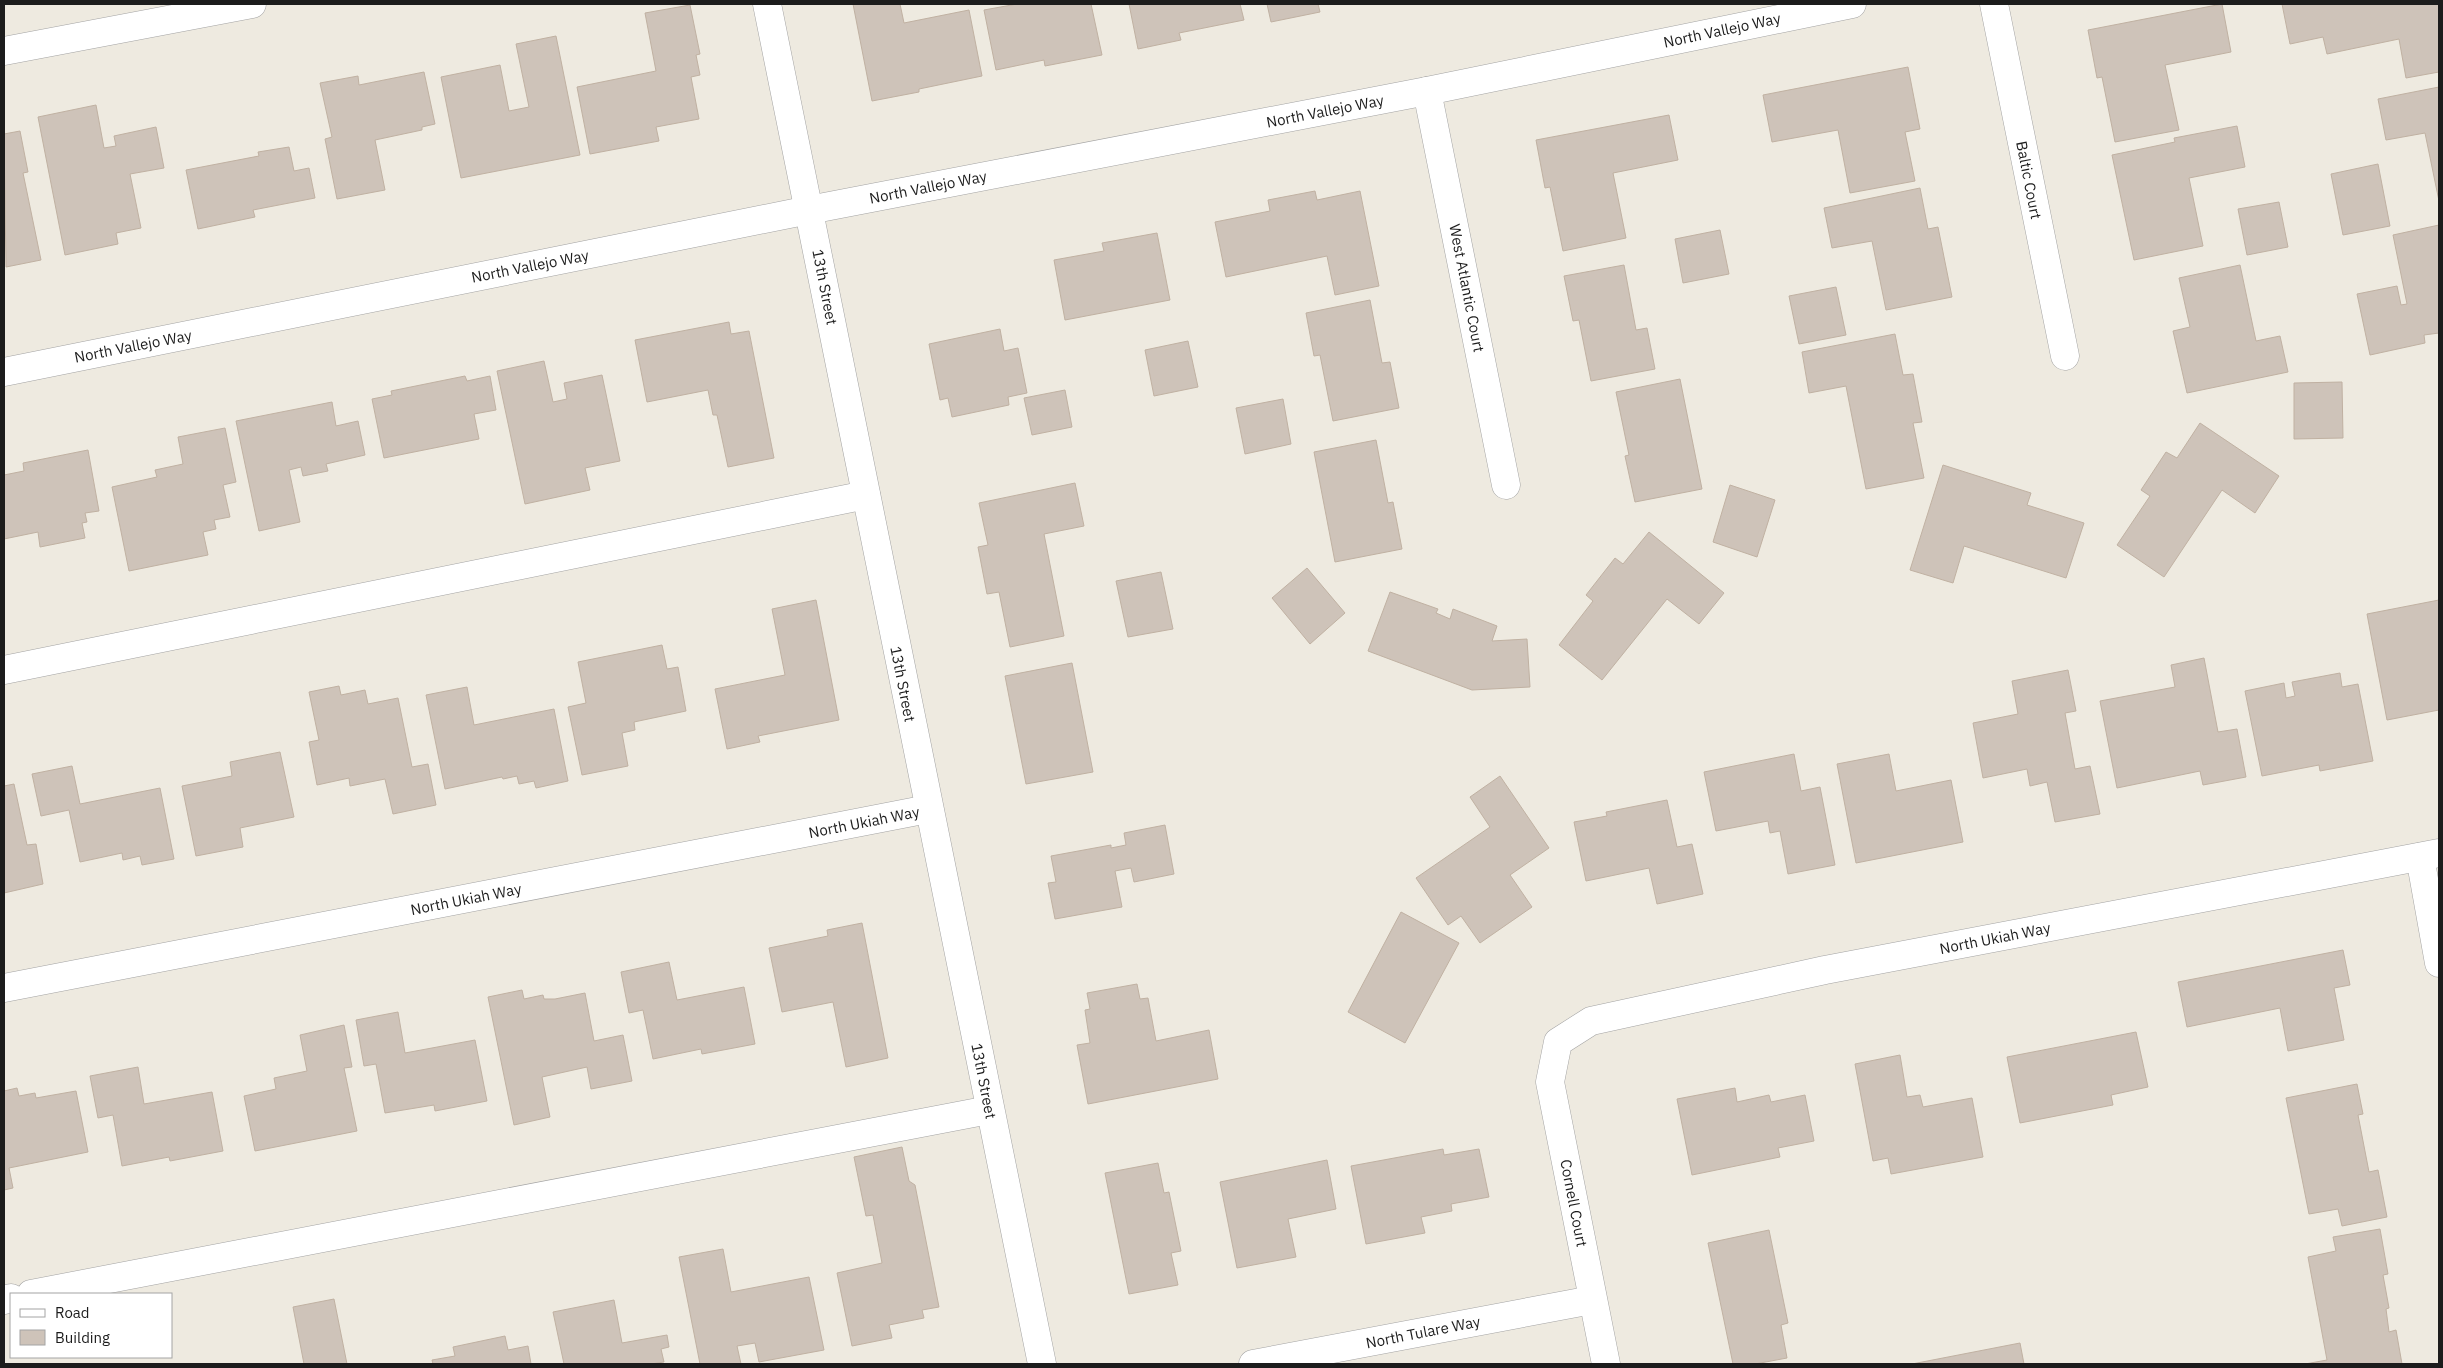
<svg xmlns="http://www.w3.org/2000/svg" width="2443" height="1368" viewBox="0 0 2443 1368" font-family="'IBM Plex Sans',sans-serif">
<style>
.building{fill:#cec3b9;stroke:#c0b1a2}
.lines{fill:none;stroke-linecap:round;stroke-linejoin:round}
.minor-casing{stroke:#a3a3a3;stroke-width:29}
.minor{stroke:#fff;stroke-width:28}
.labels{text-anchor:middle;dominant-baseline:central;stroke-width:4.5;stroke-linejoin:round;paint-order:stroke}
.street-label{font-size:15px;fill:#1c1c1c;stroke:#fff}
</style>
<rect width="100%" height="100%" fill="#eeeae0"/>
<g class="building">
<path d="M853,4H900L904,23L969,10L982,76L919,89V92L872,101Z"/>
<path d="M1017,4H1091L1102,55L1045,66L1044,60L996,70L984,10Z"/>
<path d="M1129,4H1240L1244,20L1179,33L1181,40L1138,49Z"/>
<path d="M1267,4H1318L1320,12L1271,22Z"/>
<path d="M2222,4L2231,52L2165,65L2179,130L2115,142L2102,77L2097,78L2088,30Z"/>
<path d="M2282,4H2439V72L2406,78L2399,39L2327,54L2323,37L2290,44Z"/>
<path d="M690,5L700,54L696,55L700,75L691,77L699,119L656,127L659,141L590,154L577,87L656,71L645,13Z"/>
<path d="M556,36L580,155L461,178L441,77L500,65L509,111L529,107L516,44Z"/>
<path d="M1908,67L1920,129L1905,132L1915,181L1850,193L1838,130L1772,142L1763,95Z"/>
<path d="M424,72L435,124L422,127V130L375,140L385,190L337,199L325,139L332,137L320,83L358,76L359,85Z"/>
<path d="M2439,87V201L2425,133L2386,140L2378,99Z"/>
<path d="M96,105L104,148L116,146L114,136L156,127L164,168L130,174L141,228L116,233L118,244L65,255L38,117Z"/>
<path d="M1669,115L1678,160L1613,173L1626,238L1563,251L1550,187L1545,188L1536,140Z"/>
<path d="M2237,126L2245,167L2189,178L2203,246L2134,260L2112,155L2175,142L2174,138Z"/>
<path d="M20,131L28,172L23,173L41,260L6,267L4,134Z"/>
<path d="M289,147L294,171L309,168L315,198L253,210L255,217L198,229L186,170L259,156L258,152Z"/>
<path d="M2378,164L2390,226L2343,235L2331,174Z"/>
<path d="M1920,188L1928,229L1938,227L1952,297L1886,310L1872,241L1832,248L1824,208Z"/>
<path d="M1315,191L1317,200L1360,191L1379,286L1335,295L1327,256L1226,277L1215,222L1270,211L1268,200Z"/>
<path d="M2279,202L2288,247L2247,255L2238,209Z"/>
<path d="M2439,225V333L2424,335L2425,343L2370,355L2357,294L2397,286L2401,305L2407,304L2393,235Z"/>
<path d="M1720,230L1729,274L1683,283L1675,239Z"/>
<path d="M1157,233L1170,300L1065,320L1054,260L1104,251L1102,243Z"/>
<path d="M1624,265L1636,330L1647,328L1655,369L1591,381L1579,320L1573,321L1564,276Z"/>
<path d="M2240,265L2256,341L2280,336L2288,372L2187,393L2173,331L2190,327L2179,278Z"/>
<path d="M1836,287L1846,335L1799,344L1789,296Z"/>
<path d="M1370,300L1382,363L1390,362L1399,408L1333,421L1320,355L1314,356L1306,313Z"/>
<path d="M729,322L731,334L749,331L774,458L728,467L717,415H713L708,390L647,402L635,340Z"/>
<path d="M1000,329L1004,351L1018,348L1027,393L1008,397L1009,405L952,417L948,398L940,400L929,344Z"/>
<path d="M1895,334L1903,375L1913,374L1922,422L1913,423L1924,478L1866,489L1846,386L1809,393L1802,352Z"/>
<path d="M1188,341L1198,387L1154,396L1145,350Z"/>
<path d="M544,361L553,402L567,399L564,383L602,375L620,461L585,468L590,490L525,504L497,371Z"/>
<path d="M465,376L467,381L490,376L496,410L474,414L479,439L384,458L372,399L392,395L391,391Z"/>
<path d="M1680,379L1702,489L1635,502L1625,456L1629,455L1616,392Z"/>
<path d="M2342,382L2343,438L2294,439V383Z"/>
<path d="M1065,390L1072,427L1032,435L1024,398Z"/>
<path d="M1283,399L1291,444L1245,454L1236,408Z"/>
<path d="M332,402L336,426L358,421L365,455L326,464L328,471L303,476L301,467L289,470L300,522L259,531L236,421Z"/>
<path d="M2200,423L2279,476L2255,513L2222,490L2164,577L2117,545L2150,496L2141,490L2166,452L2177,458Z"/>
<path d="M225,428L236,482L223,485L230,517L214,520L216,529L203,532L208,555L129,571L112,487L157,477L155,470L183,464L178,437Z"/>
<path d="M1376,440L1388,503L1393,502L1402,549L1335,562L1314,452Z"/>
<path d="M88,450L99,511L85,513L87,522L82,523L85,538L40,547L38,532L4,539V475L24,471L23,463Z"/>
<path d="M1943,465L2031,493L2027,505L2084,523L2066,578L1964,546L1953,583L1910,570Z"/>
<path d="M1075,483L1084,526L1044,534L1064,636L1010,647L999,592L987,594L978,547L988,545L979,503Z"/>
<path d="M1730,485L1775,500L1757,557L1713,542Z"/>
<path d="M1649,532L1724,593L1699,624L1667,599L1602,680L1559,645L1593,601L1586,595L1615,558L1623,564Z"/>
<path d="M1307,568L1345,613L1310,644L1272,598Z"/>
<path d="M1161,572L1173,629L1128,637L1116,581Z"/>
<path d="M1390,592L1438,609L1436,613L1450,619L1453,609L1497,626L1492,641L1527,639L1530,687L1472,690L1368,651Z"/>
<path d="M816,600L839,720L758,736L760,742L727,749L715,689L785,675L772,609Z"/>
<path d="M2439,600V710L2387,720L2367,614Z"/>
<path d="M662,645L667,669L678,667L686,711L634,722L635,730L622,733L628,766L582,775L568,707L586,703L578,662Z"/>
<path d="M2204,658L2218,732L2237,729L2246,777L2203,785L2200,771L2117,788L2100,701L2175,687L2171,665Z"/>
<path d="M1072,663L1093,772L1026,784L1005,676Z"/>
<path d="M2068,670L2076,711L2065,713L2075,769L2090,766L2100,814L2055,822L2047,782L2030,786L2027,769L1983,778L1973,723L2018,714L2012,681Z"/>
<path d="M2340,673L2342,687L2358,684L2373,761L2320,771L2319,765L2262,776L2245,691L2284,683L2286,698L2295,696L2292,682Z"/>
<path d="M339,686L341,695L365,690L368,704L398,698L412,767L428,764L436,805L393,814L385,779L350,786L349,778L317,785L309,742L319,740L309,692Z"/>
<path d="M467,687L474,725L554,709L568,781L536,788L534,781L519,784L517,776L503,779L502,777L445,789L426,695Z"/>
<path d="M280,752L294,817L240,828L243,847L196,856L182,786L232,776L230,762Z"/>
<path d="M1794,754L1801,791L1820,787L1835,865L1788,874L1780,831L1770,833L1768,821L1716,831L1704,772Z"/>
<path d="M1889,754L1896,791L1951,780L1963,842L1856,863L1837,764Z"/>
<path d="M72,766L80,804L160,788L174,859L142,865L140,856L123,860L122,853L80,862L69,810L41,816L32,774Z"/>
<path d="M1500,776L1549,848L1510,875L1532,907L1480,943L1461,916L1448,925L1416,878L1490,827L1470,797Z"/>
<path d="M14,784L27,845L36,844L43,884L4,893V786Z"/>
<path d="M1667,800L1677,847L1692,844L1703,894L1657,904L1649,868L1586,881L1574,822L1607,816L1606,812Z"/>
<path d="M1165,825L1174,874L1134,882L1131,868L1115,871L1122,907L1055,919L1048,883L1056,882L1051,856L1111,845V848L1126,845L1124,833Z"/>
<path d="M1401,912L1459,943L1405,1043L1348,1012Z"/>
<path d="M862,923L888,1058L846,1067L833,1002L782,1012L769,948L828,936L827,930Z"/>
<path d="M2343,950L2350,985L2334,988L2344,1040L2288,1051L2280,1008L2187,1027L2178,982Z"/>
<path d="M669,962L677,1000L744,987L755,1044L702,1054L701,1049L653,1059L643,1010L629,1013L621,972Z"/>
<path d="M1137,984L1140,999L1148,998L1156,1041L1209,1030L1218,1079L1088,1104L1077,1045L1090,1043L1085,1010L1090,1009L1087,993Z"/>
<path d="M522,990L524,999L543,995L544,999H555L585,993L594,1041L623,1035L632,1081L591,1089L587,1067L542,1077L550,1117L514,1125L488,997Z"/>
<path d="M398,1012L405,1053L475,1040L487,1101L435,1111L434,1105L385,1113L376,1064L364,1066L356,1020Z"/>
<path d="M344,1025L352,1067L344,1068L357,1131L255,1151L244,1096L276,1089L274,1078L307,1071L300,1035Z"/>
<path d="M2136,1032L2148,1087L2111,1095L2113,1105L2020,1123L2007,1057Z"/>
<path d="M1900,1055L1907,1097L1920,1095L1923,1107L1972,1098L1983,1157L1891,1174L1888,1158L1873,1161L1855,1064Z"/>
<path d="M138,1067L144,1104L212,1092L223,1151L170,1161L169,1157L122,1166L113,1115L98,1118L90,1076Z"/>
<path d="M2357,1084L2363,1114L2358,1115L2369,1172L2378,1170L2387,1217L2342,1226L2338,1209L2309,1214L2286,1098Z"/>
<path d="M17,1088L19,1096L35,1093L36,1098L76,1091L88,1152L9,1168L13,1188L4,1190V1091Z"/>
<path d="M1735,1088L1737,1102L1769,1095L1771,1102L1805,1095L1814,1141L1778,1148L1780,1157L1692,1175L1677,1099Z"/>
<path d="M902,1147L909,1181L915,1185L939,1307L922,1310L924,1318L889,1325L892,1338L852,1346L837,1273L882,1263L873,1215L866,1216L854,1157Z"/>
<path d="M1443,1149L1444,1155L1479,1149L1489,1197L1451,1204L1452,1211L1421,1217L1425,1233L1366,1244L1351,1166Z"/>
<path d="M1327,1160L1336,1209L1288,1219L1296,1257L1237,1268L1220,1182Z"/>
<path d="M1158,1163L1164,1193L1169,1192L1181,1251L1171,1253L1178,1285L1129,1294L1105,1173Z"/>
<path d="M2380,1229L2388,1274L2383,1275L2389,1308L2386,1309L2389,1332L2396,1330L2402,1364H2305L2327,1360L2308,1257L2336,1251L2333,1237Z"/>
<path d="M1769,1230L1788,1323L1781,1325L1787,1358L1755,1364H1733L1708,1243Z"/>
<path d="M723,1249L731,1292L809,1277L824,1350L759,1362L755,1343L737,1346L741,1364H700L679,1257Z"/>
<path d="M334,1299L347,1364H304L293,1307Z"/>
<path d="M614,1300L622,1343L667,1335L669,1347L661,1349L664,1362L651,1364H564L553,1312Z"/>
<path d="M505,1336L508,1350L528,1346L531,1364H433L432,1360L455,1356L453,1347Z"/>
<path d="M2020,1343L2024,1364H1912Z"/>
</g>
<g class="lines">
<defs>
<g id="minor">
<path d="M767,4L1042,1364"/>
<path d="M1994,4L2065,356"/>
<path d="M4,51L252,4"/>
<path d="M1427,91L1506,485"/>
<path d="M4,372L809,210L1427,91L1852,4"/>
<path d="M4,670L866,495"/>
<path d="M2420,857L2439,963"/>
<path d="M4,988L928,809"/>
<path d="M31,1294L989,1110"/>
<path d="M4,1300L11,1298"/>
<path d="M1253,1364L1592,1300"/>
<path d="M1606,1364L1550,1082L1558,1042L1591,1021L1825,970L2439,853"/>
</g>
</defs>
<use href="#minor" class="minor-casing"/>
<use href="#minor" class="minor"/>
</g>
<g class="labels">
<g class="street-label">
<text transform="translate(1722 30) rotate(-12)">North Vallejo Way</text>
<text transform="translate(1325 111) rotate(-11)">North Vallejo Way</text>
<text transform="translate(2029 180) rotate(79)">Baltic Court</text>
<text transform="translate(928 187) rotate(-11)">North Vallejo Way</text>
<text transform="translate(530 266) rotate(-11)">North Vallejo Way</text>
<text transform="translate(825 287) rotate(79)">13th Street</text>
<text transform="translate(1467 288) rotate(79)">West Atlantic Court</text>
<text transform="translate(133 346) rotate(-11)">North Vallejo Way</text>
<text transform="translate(903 684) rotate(79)">13th Street</text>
<text transform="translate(864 822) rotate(-11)">North Ukiah Way</text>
<text transform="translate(466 899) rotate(-11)">North Ukiah Way</text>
<text transform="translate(1995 938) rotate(-11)">North Ukiah Way</text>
<text transform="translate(984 1081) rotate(79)">13th Street</text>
<text transform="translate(1574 1203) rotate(79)">Cornell Court</text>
<text transform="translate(1423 1332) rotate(-11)">North Tulare Way</text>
</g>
</g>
<rect width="2443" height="1368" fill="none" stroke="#1c1c1c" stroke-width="10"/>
<rect x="10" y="1293" width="162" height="65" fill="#ffffff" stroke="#a4a4a4"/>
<rect x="20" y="1309" width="25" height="8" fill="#ffffff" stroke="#a4a4a4"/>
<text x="55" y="1318" font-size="15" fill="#1c1c1c">Road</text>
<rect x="20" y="1330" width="25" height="15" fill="#cec3b9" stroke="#a4a4a4"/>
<text x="55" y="1343" font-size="15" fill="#1c1c1c">Building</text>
</svg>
